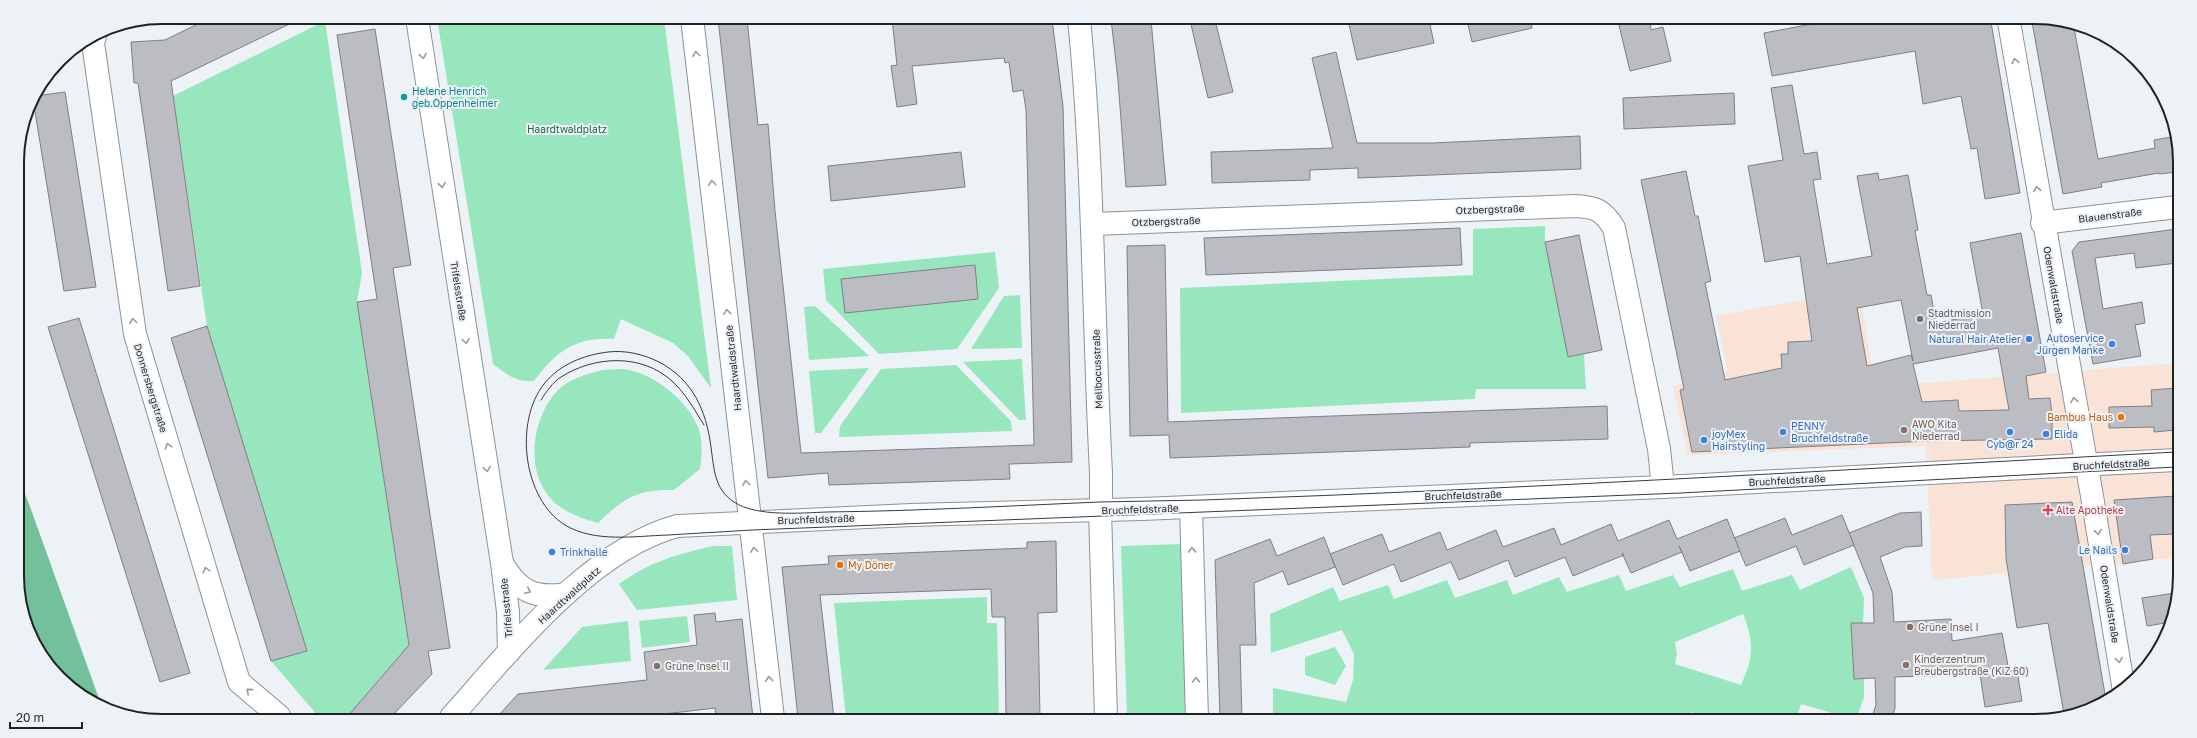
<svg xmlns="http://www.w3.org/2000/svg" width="2197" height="738" viewBox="0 0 2197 738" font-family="'Golos Text',sans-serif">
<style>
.commercial{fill:#f9e3d6}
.green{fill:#97e6be;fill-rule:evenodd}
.forest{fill:#72c19a}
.building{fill:#bcbdc3;stroke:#7f7f85;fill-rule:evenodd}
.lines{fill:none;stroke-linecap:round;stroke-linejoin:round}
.minor-casing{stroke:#8d9297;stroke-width:24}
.minor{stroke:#fff;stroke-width:22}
.tram{stroke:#383a3d;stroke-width:1}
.oneway{stroke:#9a9b9c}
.culture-dot{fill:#0f9aa8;stroke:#edf2f7;stroke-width:1.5}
.worship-dot{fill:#6b7280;stroke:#edf2f7;stroke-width:1.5}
.shop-dot{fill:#3f7fe0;stroke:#edf2f7;stroke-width:1.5}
.food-dot{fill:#e8710a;stroke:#edf2f7;stroke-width:1.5}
.education-dot{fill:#8d6e63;stroke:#edf2f7;stroke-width:1.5}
.health-dot{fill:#e0444e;stroke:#edf2f7;stroke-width:1.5}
.labels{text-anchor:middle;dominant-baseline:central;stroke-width:4;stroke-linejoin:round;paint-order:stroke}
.culture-label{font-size:10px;fill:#0d838f;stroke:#edf2f7;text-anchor:start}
.park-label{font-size:10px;fill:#266147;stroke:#edf2f7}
.street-label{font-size:10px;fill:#1f2123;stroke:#edf2f7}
.worship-label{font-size:10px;fill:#5b616d;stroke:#edf2f7;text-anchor:start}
.shop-label{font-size:10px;fill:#366cbe;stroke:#edf2f7;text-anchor:start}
.food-label{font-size:10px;fill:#c56008;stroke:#edf2f7;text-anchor:end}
.education-label{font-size:10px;fill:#785e54;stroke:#edf2f7;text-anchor:start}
.health-label{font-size:10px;fill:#be3a42;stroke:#edf2f7;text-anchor:start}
.rim{fill:none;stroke:#1f2123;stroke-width:2}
</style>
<rect width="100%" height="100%" fill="#edf2f7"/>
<path class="commercial" d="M1859,289L1875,387L2176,363L2175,558L1932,580L1926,446L1688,455L1673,386L1728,372L1716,316Z"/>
<g class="green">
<path d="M437,18H664L711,388L688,356L673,343L621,319L614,339C576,336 555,352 534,381C517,383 506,374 493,364Z"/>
<path d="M325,21L362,273L357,302L410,654L400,655L347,717L318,716L271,661L307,651L207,326L173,96Z"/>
<path d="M1545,226V242L1568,357L1584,354L1586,389H1476L1475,399L1181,413L1180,288L1473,275V229Z"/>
<path d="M995,252L999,288L957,349L879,354L826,300L823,269ZM974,265L978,299L845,313L842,279Z"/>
<path d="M1020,295L1022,348L971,349L1004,296Z"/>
<path d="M815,306L869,356L809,360L804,307Z"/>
<path d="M1022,359L1026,420H1019L963,362Z"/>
<path d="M956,365L1011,421L1012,431L839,437L840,426L881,369Z"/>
<path d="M869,368L821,433H815L809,371Z"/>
<path d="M602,370C610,370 621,368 629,370C657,376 687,401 698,427C703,440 702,455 700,469L674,490C637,489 624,498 598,523C585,519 571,515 559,506C523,480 530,419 558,390C570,378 586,375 602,370Z"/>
<path d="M1183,544L1189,719L1127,718L1121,546Z"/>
<path d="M714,546H732L737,600L637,610L619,584C647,563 680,553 714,546Z"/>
<path d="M1851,567L1864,598L1863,623L1851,624L1854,678H1864V697L1856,720L1801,704L1796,720H1771L1745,714L1743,720H1718L1691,712L1689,720L1273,719V688L1346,702L1353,680L1354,654L1342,630L1271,653L1270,614L1333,587L1340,601L1388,585L1394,599L1447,580L1455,598L1507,580L1513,595L1559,577L1567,592L1619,575L1626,591L1673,575L1680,587L1733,569L1742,591L1792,575L1800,590ZM1743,614C1754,643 1754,656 1741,685L1675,664L1677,654L1675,642Z"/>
<path d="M987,597V623H997L999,718H846L834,603Z"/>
<path d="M687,616L690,642L642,648L639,621Z"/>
<path d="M628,621L631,661L543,670L582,627Z"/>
<path d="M1335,647L1346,666L1335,685L1305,675V657Z"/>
</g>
<path class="forest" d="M19,479L29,504L102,707L89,701L53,672L20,604Z"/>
<g class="building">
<path d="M212,17H304L171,81L200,286L168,291L138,83H134L131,42L165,40Z"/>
<path d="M718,18L747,19L758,125L768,124L775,211L801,453L1034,445L1026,110L1023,90L1013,92L1009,62L1005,63L1004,58L912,66L917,104L897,107L891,66L897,65L892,19H1052L1063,106L1072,462L1009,464L1010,479L829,485L828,473L768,478Z"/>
<path d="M1111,19L1151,20L1166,185L1126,187L1118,80Z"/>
<path d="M1190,20H1215L1233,92L1208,98Z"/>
<path d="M1348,20H1429L1434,43L1357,60Z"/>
<path d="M1467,20L1531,21L1532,28L1472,42Z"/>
<path d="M1618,21H1650L1651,30L1663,27L1671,61L1630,71Z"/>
<path d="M1828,21L1991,22L2020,193L1985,199L1977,148L1971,149L1961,96L1923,104L1915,51L1772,76L1764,33Z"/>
<path d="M2032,22H2073L2098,159L2155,148L2154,140L2177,136V172L2159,174V173L2101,183L2102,187L2063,194Z"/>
<path d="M375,29L411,265L393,268L450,648L428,651L432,674L391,717H347L409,645L357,302L377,299L337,35Z"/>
<path d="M1336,52L1357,143H1433L1580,136L1581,169L1358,178V168L1310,170V180L1212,183L1211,152L1333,148L1312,58Z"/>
<path d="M1792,85L1804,154L1817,152L1821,179L1813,180L1827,264L1872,256L1857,176L1878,173L1879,180L1908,175L1918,230L1915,231L1927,295H1931L1936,323L1983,314L1970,243L2021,233L2046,372L2026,376L2029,399L2050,398L2052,414V439L1928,441L1692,452L1680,390L1684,389L1641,180L1686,171L1695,216H1698L1711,281L1705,283L1725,380L1782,368L1781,354H1788V342L1812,341L1800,256L1765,262L1748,166L1783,160L1771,88ZM1901,300L1913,361L1911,355L1867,366L1857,308ZM1998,348L2009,410L1959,411L1958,400L1922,402L1913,364Z"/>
<path d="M65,92L96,287L64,291L33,99L35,96Z"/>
<path d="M1734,93L1735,124L1624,129L1623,98Z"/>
<path d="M961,152L965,187L831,201L828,166Z"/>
<path d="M1460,228L1462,265L1206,275L1204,238Z"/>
<path d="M2177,229V263L2136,268L2134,253L2095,258L2103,309L2142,302L2145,323L2135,325L2141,356L2093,364L2072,251L2079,242Z"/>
<path d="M1579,235L1602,350L1568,357L1545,242Z"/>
<path d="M1165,245L1168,422L1607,406L1608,439L1470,443V447L1170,458L1169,435L1130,436L1127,246Z"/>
<path d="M975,265L978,299L845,313L841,279Z"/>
<path d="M79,318L190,673L160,682L48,327Z"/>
<path d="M207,326L307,651L271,661L171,338Z"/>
<path d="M2176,388V430L2154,432V427L2109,428V407L2152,406L2151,390Z"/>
<path d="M2176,496L2175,534L2150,535L2153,559L2123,564L2114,500Z"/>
<path d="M2072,502L2106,700L2082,713L2072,715L2071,713L2064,714L2048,623L2017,628L2006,558L2005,505Z"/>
<path d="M1921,512L1922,546L1905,547L1880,557L1892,592L1894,622L1951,619L1952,641L2002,633L2009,671L2017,670L2022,701L1985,707L1980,674L1895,677V708L1892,720H1871L1876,705L1875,678L1854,679L1851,623H1874L1873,593L1849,533L1900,513Z"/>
<path d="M1842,515L1854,545L1804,565L1796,546L1746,566L1734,538L1785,518L1792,535Z"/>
<path d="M1727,519L1740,551L1690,571L1679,546L1682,552L1631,573L1622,553L1624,555L1573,576L1565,557L1515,577L1508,560L1459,580L1451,562L1401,582L1394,564L1343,585L1330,554L1382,534L1389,552L1440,532L1447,550L1496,530L1503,547L1554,528L1561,545L1611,524L1618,541L1669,520L1677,539Z"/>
<path d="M1324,537L1335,567L1288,585L1283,571L1254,583L1256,645H1240L1242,719H1220L1215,560L1270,539L1277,556Z"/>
<path d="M1056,541L1057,612L1038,613L1040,718H1006L1005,617H992L991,589L820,595L834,718H798L782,567L829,564L828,556L1027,548V542Z"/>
<path d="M2175,593V614L2171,622L2147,626L2142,598Z"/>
<path d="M715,613L716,622L742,619L753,718L716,717L715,708L639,717H497L518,694L647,680L644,652L697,645L694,615Z"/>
</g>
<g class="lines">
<defs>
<g id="minor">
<path d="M417,18L502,563L508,612L509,652"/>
<path d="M692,18L773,718"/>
<path d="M1079,19C1094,170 1093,321 1101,473V502L1100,510L1106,718"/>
<path d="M2009,22L2092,496L2124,691"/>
<path d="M95,36L93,43L135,334L239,682L279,716"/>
<path d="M2042,223L2177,207"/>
<path d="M1093,224L1575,206C1596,207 1603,210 1614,228L1659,449L1663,487"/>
<path d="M1191,507L1197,719"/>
<path d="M502,563C518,591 534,599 566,594"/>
<path d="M451,717C511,650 589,550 677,526L911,515L1142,509L1663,487L2176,460"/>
</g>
</defs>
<use href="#minor" class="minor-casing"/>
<use href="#minor" class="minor"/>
<g class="tram">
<path d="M541,400C546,392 553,382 561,377C594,356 641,353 672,381C686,394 694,409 704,425"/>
<path d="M2176,467L1681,493L752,530C724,532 696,533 668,535C635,536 595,543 565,525C523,499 514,422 544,384C560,364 584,355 608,352C625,350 643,354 659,362C693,380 706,410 711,447C714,468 714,489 734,502C757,517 800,513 827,512C917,511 1008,506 1099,502C1134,501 1168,501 1203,500C1528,489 1852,469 2176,452"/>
</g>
</g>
<defs><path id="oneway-chevron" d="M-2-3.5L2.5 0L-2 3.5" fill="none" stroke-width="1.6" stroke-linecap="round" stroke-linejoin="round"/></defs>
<g class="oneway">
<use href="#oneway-chevron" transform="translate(696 54) rotate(-97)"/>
<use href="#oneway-chevron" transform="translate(423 56) rotate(81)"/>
<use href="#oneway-chevron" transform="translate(2015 61) rotate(-100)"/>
<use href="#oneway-chevron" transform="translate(712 183) rotate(-97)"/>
<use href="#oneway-chevron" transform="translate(442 185) rotate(81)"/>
<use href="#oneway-chevron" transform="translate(2037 189) rotate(-100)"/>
<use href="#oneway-chevron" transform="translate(727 312) rotate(-96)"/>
<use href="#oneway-chevron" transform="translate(133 321) rotate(-98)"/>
<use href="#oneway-chevron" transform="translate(466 341) rotate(81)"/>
<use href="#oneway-chevron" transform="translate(2074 400) rotate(-100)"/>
<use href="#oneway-chevron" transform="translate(168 446) rotate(-107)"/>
<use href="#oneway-chevron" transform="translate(487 469) rotate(81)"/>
<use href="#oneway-chevron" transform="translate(746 483) rotate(-97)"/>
<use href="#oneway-chevron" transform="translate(2098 532) rotate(81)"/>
<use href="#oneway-chevron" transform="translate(754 550) rotate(-97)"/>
<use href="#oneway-chevron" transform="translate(1192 550) rotate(-92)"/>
<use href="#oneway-chevron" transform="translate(206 570) rotate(-107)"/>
<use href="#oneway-chevron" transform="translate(528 591) rotate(25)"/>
<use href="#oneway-chevron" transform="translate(2119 660) rotate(81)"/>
<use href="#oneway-chevron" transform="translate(769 679) rotate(-96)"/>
<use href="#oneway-chevron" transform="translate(1196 680) rotate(-92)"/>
<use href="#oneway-chevron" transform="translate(249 691) rotate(-139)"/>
</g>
<circle class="culture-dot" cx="404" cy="97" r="4"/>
<circle class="worship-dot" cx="1920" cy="319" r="4"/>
<g class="shop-dot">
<circle cx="2029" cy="339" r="4"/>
<circle cx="2112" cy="344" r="4"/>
<circle cx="1783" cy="432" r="4"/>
<circle cx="2010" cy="432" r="4"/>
<circle cx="2046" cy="434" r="4"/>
<circle cx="1704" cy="440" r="4"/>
<circle cx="2125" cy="550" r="4"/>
<circle cx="552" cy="552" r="4"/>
</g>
<g class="food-dot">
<circle cx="2121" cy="417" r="4"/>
<circle cx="840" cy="565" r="4"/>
</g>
<g class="education-dot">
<circle cx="1904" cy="430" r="4"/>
<circle cx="1910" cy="627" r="4"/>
<circle cx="1906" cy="665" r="4"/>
<circle cx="657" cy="666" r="4"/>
</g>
<path class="health-dot" d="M2046 504h4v4h4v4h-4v4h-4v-4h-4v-4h4z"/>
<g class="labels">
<g class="culture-label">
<text x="412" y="91">Helene Henrich<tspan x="412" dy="12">geb.Oppenheimer</tspan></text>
</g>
<g class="park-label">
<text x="567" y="129">Haardtwaldplatz</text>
</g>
<g class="street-label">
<text transform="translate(1490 209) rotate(-2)">Otzbergstraße</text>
<text transform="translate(2110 215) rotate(-7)">Blauenstraße</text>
<text transform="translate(1166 221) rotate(-2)">Otzbergstraße</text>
<text transform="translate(2054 285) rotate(80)">Odenwaldstraße</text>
<text transform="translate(459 291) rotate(81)">Trifelsstraße</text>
<text transform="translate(733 368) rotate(-96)">Haardtwaldstraße</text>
<text transform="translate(1097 369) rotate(-92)">Melibocusstraße</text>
<text transform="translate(151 388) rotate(73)">Donnersbergstraße</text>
<text transform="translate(2111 464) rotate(-3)">Bruchfeldstraße</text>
<text transform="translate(1787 480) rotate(-3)">Bruchfeldstraße</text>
<text transform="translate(1463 495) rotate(-2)">Bruchfeldstraße</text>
<text transform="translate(1140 509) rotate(-2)">Bruchfeldstraße</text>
<text transform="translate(816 519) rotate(-2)">Bruchfeldstraße</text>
<text transform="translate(569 595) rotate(-42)">Haardtwaldplatz</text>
<text transform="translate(2110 604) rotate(81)">Odenwaldstraße</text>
<text transform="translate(506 608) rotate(-95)">Trifelsstraße</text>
</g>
<g class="worship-label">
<text x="1928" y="313">Stadtmission<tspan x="1928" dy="12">Niederrad</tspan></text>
</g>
<g class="shop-label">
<text x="2104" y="338" text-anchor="end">Autoservice<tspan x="2104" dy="12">Jürgen Manke</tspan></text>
<text x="2021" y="339" text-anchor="end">Natural Hair Atelier</text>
<text x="1791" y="426">PENNY<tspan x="1791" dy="12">Bruchfeldstraße</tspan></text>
<text x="1712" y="434">joyMex<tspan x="1712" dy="12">Hairstyling</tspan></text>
<text x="2054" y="434">Elida</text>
<text x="2010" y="444" text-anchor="middle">Cyb@r 24</text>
<text x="2117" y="550" text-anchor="end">Le Nails</text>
<text x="560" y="552">Trinkhalle</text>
</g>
<g class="food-label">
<text x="2113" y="417">Bambus Haus</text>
<text x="848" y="565" text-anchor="start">My Döner</text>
</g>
<g class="education-label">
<text x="1912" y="424">AWO Kita<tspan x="1912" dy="12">Niederrad</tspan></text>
<text x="1918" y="627">Grüne Insel I</text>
<text x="1914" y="659">Kinderzentrum<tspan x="1914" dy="12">Breubergstraße (KiZ 60)</tspan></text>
<text x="665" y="666">Grüne Insel II</text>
</g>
<g class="health-label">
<text x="2056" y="510">Alte Apotheke</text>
</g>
</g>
<path d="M0 0H2197V738H0ZM162 24H2035A138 138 0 0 1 2173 162V576A138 138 0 0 1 2035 714H162A138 138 0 0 1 24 576V162A138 138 0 0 1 162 24Z" fill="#edf2f7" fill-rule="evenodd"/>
<path class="rim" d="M162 24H2035A138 138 0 0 1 2173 162V576A138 138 0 0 1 2035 714H162A138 138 0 0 1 24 576V162A138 138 0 0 1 162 24Z"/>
<path d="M10 722v6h72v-6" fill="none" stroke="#1f2123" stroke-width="2"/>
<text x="16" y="722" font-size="12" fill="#1f2123" stroke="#edf2f7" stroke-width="3" paint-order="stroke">20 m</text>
</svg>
